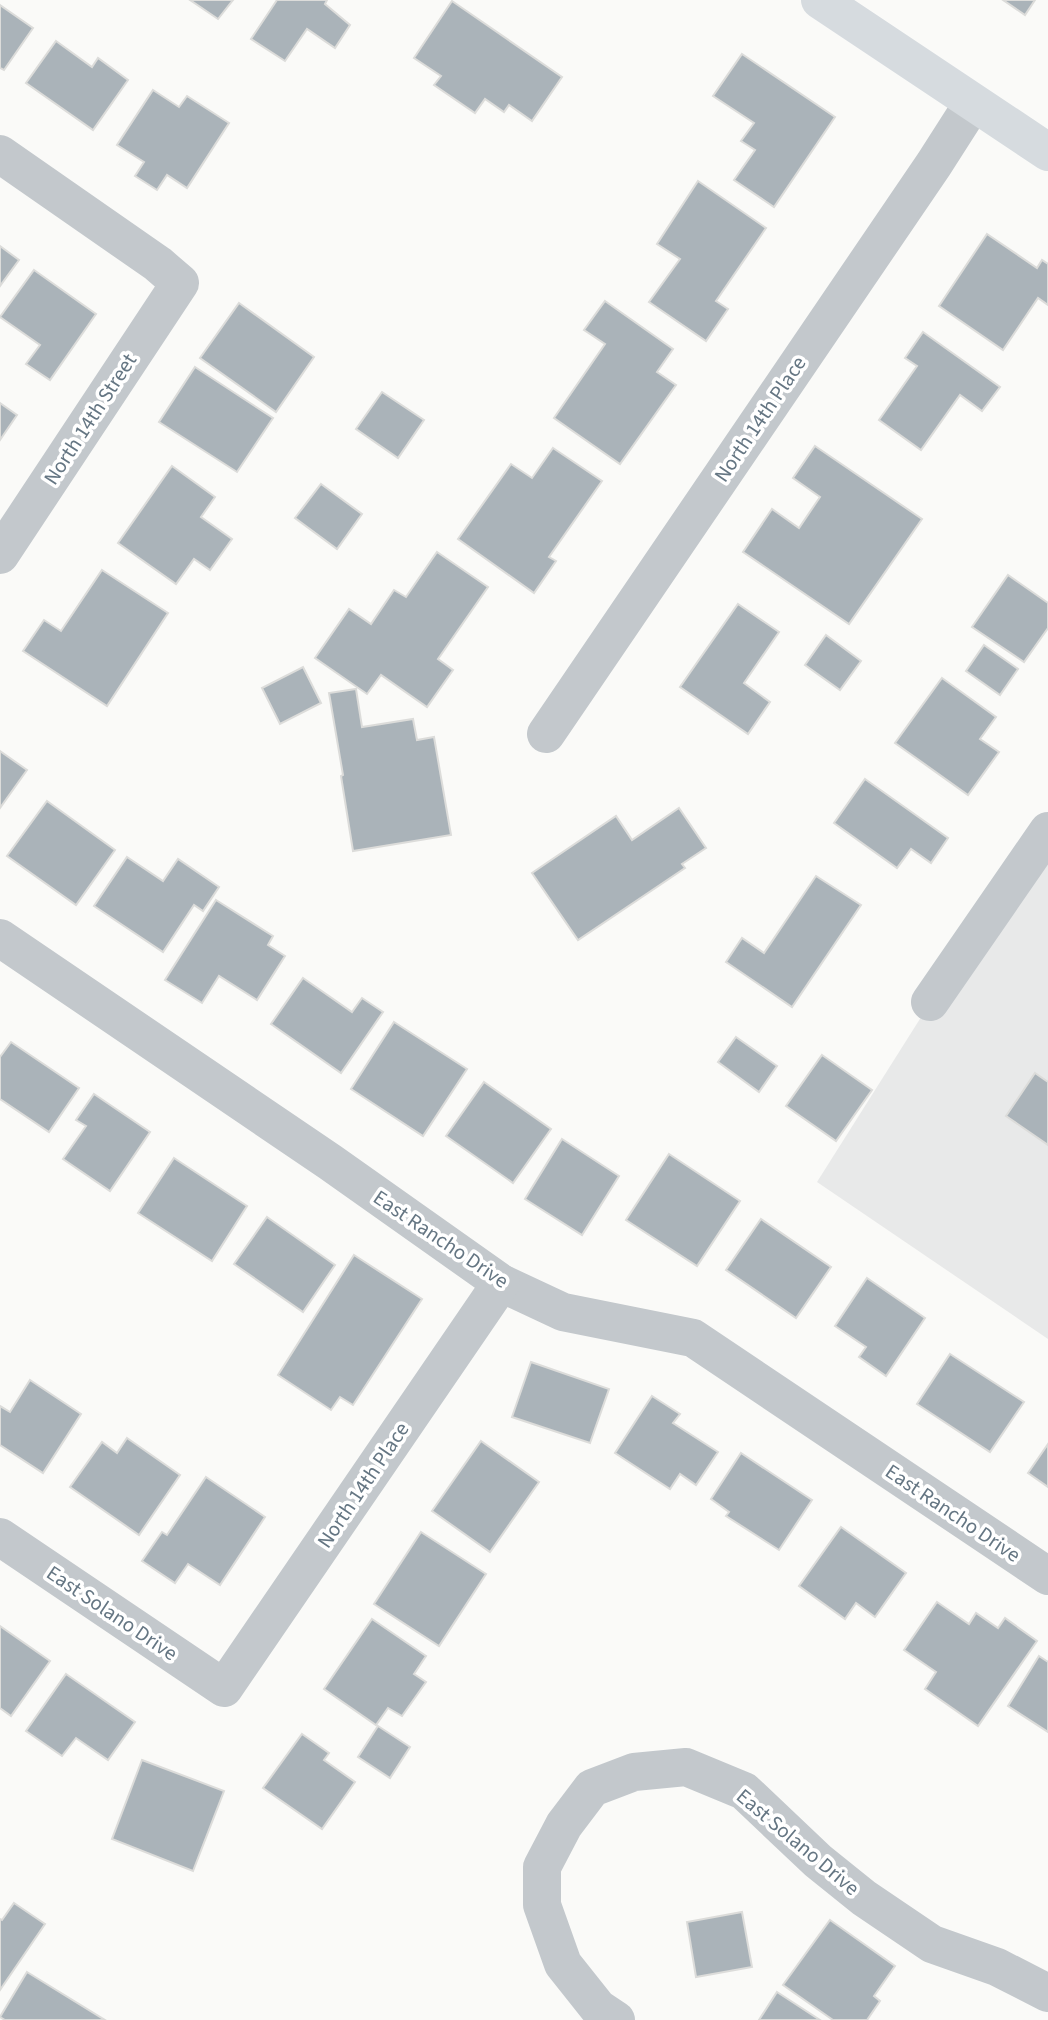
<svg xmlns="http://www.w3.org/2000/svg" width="1048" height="2020" viewBox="0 0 1048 2020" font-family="'Source Sans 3',sans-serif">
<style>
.built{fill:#e8e9e9}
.building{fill:#aab3b9;stroke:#dcdcda;stroke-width:2}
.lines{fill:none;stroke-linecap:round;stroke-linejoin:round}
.minor{stroke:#c3c8cc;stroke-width:38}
.major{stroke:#d6dbdf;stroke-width:38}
.labels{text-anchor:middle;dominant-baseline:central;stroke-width:7;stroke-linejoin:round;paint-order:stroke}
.street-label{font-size:21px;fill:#657683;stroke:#fff}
</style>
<rect width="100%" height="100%" fill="#fafaf8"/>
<path class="built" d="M1048,816V1339L817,1182Z"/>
<g class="building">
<path d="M190,0H233L218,19Z"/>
<path d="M277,0H327L325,4L350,25L335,48L307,29L285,61L251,39Z"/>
<path d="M1003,0H1035L1025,15Z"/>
<path d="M452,1L562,77L532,121L509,105L504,112L485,99L475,113L434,85L441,76L414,58Z"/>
<path d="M0,5L33,28L4,70L0,68Z"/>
<path d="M56,41L92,67L98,58L128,80L93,130L26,83Z"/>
<path d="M742,54L835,117L774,207L734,180L755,150L741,141L754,123L713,96Z"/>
<path d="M153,90L179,107L187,96L229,123L187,188L167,175L157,190L135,176L144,162L117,145Z"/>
<path d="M698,181L766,228L716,301L728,309L706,341L649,302L680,259L657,244Z"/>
<path d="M987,234L1037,268L1042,260L1048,264V305L1038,298L1003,350L939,306Z"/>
<path d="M0,246L19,260L0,286Z"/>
<path d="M34,270L96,314L50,380L26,364L40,345L0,317Z"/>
<path d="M605,301L673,349L657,372L676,385L620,464L554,418L605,344L584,330Z"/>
<path d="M239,303L314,357L276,412L200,358Z"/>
<path d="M923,332L1000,387L982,411L960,395L921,450L879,420L917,366L905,358Z"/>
<path d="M195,367L273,418L237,472L159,422Z"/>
<path d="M382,392L424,420L398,458L356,429Z"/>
<path d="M0,403L17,415L0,440Z"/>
<path d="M815,446L922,519L849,624L743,552L772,509L799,528L820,497L793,478Z"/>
<path d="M553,448L602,481L549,557L556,561L534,593L458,539L511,464L532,478Z"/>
<path d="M172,466L215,497L201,517L232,539L210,570L194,559L176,584L118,543Z"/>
<path d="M321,484L362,514L337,549L295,518Z"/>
<path d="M437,552L488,587L438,659L453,670L427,707L381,675L367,694L315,658L349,609L371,624L394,590L406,597Z"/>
<path d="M102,570L168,613L107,706L23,651L44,620L61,631Z"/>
<path d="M1008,575L1048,603V628L1024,662L972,627Z"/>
<path d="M738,604L779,632L744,683L770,702L748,734L680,687Z"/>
<path d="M826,635L861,661L840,690L805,665Z"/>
<path d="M984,645L1018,669L1000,695L966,671Z"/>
<path d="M303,667L321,703L280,724L262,688Z"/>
<path d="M942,678L996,717L980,739L999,752L968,795L895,743Z"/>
<path d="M356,689L362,727L413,719L417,740L434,737L451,835L353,851L341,776L343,775L329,693Z"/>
<path d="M0,751L27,770L0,808Z"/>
<path d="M865,779L948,838L931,863L911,849L897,868L834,823Z"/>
<path d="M47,801L115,850L76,905L7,856Z"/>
<path d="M679,808L706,848L682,864L685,868L578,940L532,873L616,816L632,840Z"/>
<path d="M127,857L163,881L178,859L219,887L203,911L194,905L163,952L94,906Z"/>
<path d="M816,876L861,905L792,1007L726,962L742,938L764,953Z"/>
<path d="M216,900L273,936L268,945L285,956L257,1000L219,976L202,1003L165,980Z"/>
<path d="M303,978L352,1012L362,998L383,1012L341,1073L271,1024Z"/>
<path d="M394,1022L467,1069L423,1136L351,1089Z"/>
<path d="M736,1037L777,1066L759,1092L718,1062Z"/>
<path d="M11,1042L79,1088L49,1132L0,1099V1057Z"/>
<path d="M822,1055L872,1090L836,1141L786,1106Z"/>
<path d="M1035,1073L1048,1082V1145L1006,1116Z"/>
<path d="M484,1082L551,1129L513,1183L446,1136Z"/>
<path d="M94,1094L150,1132L110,1191L63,1159L86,1126L76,1120Z"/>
<path d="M562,1139L619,1176L582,1235L525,1199Z"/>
<path d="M669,1154L740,1201L697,1266L626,1220Z"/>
<path d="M174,1158L247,1206L212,1261L138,1213Z"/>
<path d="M267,1217L335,1265L303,1312L234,1264Z"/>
<path d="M761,1219L831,1267L796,1318L726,1270Z"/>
<path d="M354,1255L422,1299L353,1405L340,1397L331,1410L278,1375Z"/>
<path d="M867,1278L925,1318L886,1376L859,1357L866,1347L835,1326Z"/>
<path d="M950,1354L1024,1402L990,1452L917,1404Z"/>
<path d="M531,1362L609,1389L590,1443L512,1417Z"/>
<path d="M30,1380L81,1414L43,1473L0,1445V1406L10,1412Z"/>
<path d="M652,1396L680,1414L673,1423L718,1452L696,1485L680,1474L670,1489L615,1453Z"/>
<path d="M127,1438L180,1475L139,1535L70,1487L102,1442L117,1453Z"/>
<path d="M481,1441L539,1482L490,1552L432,1511Z"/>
<path d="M1048,1444V1487L1028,1473Z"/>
<path d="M741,1453L812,1500L779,1550L726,1516L729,1512L711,1499Z"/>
<path d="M206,1477L265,1517L220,1585L188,1564L175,1583L142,1561L162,1532L167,1535Z"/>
<path d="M841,1527L906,1573L875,1617L856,1603L845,1619L799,1586Z"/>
<path d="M421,1532L486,1574L439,1646L374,1604Z"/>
<path d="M937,1602L969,1624L976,1613L998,1628L1005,1618L1037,1641L978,1726L925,1689L936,1672L904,1650Z"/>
<path d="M372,1619L426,1656L414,1674L426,1682L402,1716L388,1708L376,1725L324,1689Z"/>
<path d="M0,1626L50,1661L11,1716L0,1708Z"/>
<path d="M1039,1656L1048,1662V1732L1008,1706Z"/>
<path d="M66,1674L135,1722L108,1760L76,1738L62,1756L26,1731Z"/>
<path d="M378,1726L410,1747L390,1778L358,1757Z"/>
<path d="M302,1734L329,1753L324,1760L355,1782L322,1829L263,1788Z"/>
<path d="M142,1760L224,1791L193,1871L112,1839Z"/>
<path d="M14,1903L45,1924L0,1990V1919L2,1920Z"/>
<path d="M742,1912L752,1967L696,1977L687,1922Z"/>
<path d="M830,1920L895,1966L874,1996L880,2001L867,2020H833L783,1985Z"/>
<path d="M27,1972L105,2020H5L0,2017Z"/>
<path d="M777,1992L820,2020H759Z"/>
</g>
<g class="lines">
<g class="minor">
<path d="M0,154L158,264L180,283L0,555"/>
<path d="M546,734L934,164L973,103"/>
<path d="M0,938L330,1162L501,1283L563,1312L693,1338L1048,1576"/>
<path d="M930,1002L1048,831"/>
<path d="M0,1537L224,1688L501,1283"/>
<path d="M616,2020L598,2008L563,1964L542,1905V1867L564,1825L592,1788L634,1772L686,1767L744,1791L818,1861L864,1898L932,1944L997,1967L1048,1993"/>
</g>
<path class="major" d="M820,0L1048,152"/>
</g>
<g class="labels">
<g class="street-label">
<text transform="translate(90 419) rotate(-57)">North 14th Street</text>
<text transform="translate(760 419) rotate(-56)">North 14th Place</text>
<text transform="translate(441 1239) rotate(34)">East Rancho Drive</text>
<text transform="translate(363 1485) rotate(-56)">North 14th Place</text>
<text transform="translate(953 1513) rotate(34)">East Rancho Drive</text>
<text transform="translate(112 1613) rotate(34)">East Solano Drive</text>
<text transform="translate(798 1842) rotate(40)">East Solano Drive</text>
</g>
</g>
</svg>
